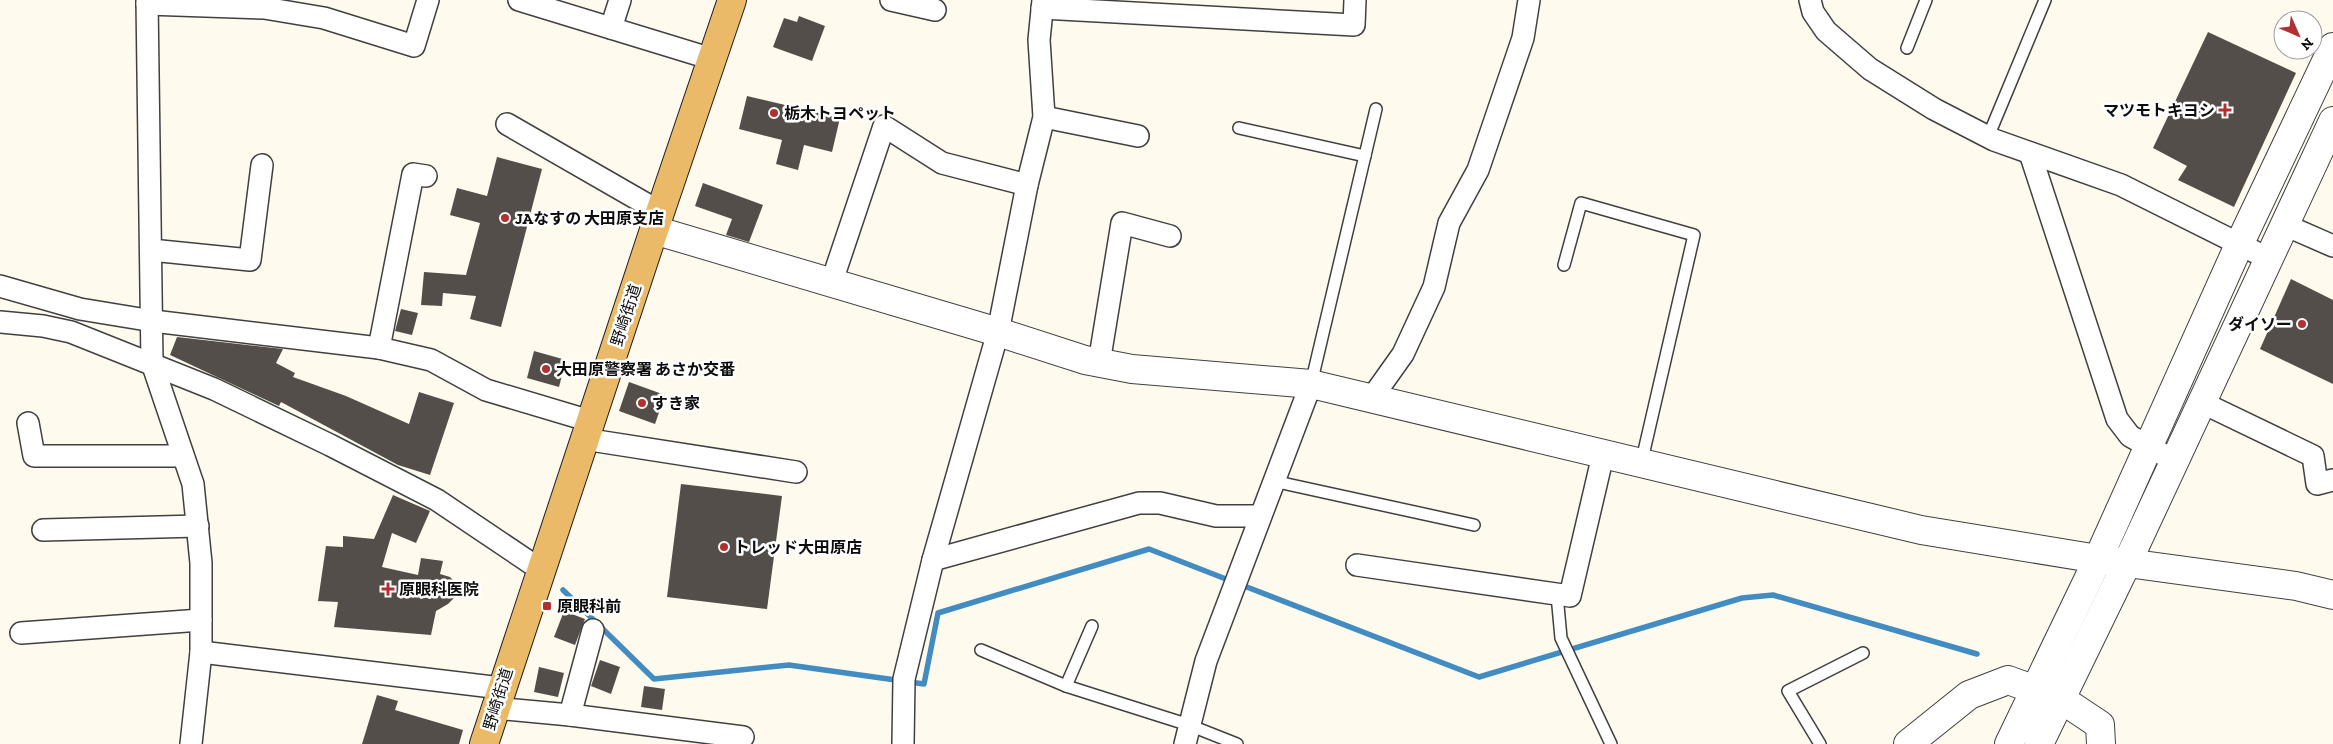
<svg xmlns="http://www.w3.org/2000/svg" width="2333" height="744" viewBox="0 0 2333 744" font-family="'Zilla Slab','Noto Sans JP',serif">
<style>
.lines{fill:none;stroke-linecap:round;stroke-linejoin:round}
.stream{stroke:#438cc2;stroke-width:5.5}
.building{fill:#544e4a}
.service-casing{stroke:#404040;stroke-width:14}
.minor-casing{stroke:#404040;stroke-width:24}
.tertiary-casing{stroke:#404040;stroke-width:30}
.trunk-casing{stroke:#1e1e1e;stroke-width:30}
.service{stroke:#fff;stroke-width:11}
.minor{stroke:#fff;stroke-width:21}
.tertiary{stroke:#fff;stroke-width:28}
.trunk{stroke:#eaba68;stroke-width:28}
.poi-dot{fill:#b13032;stroke:#fff;stroke-width:2}
.labels{text-anchor:middle;dominant-baseline:central;stroke-width:5;stroke-linejoin:round;paint-order:stroke}
.poi-label{font-size:16px;font-weight:bold;fill:#0d0d0d;stroke:#fff;text-anchor:start}
.street-label{font-size:16px;fill:#0d0d0d;stroke:#fff}
</style>
<rect width="100%" height="100%" fill="#fefbee"/>
<g class="lines">
<g class="stream">
<path d="M1239,584L1479,677L1742,598L1773,595L1977,654"/>
<path d="M563,590L654,679L789,665L924,684L938,613L1149,549L1231,581"/>
</g>
</g>
<g class="building">
<path d="M799,16L825,26L812,61L773,47L784,18L797,22Z"/>
<path d="M2208,32L2296,73L2234,207L2178,180L2187,166L2153,148Z"/>
<path d="M747,96L840,118L832,152L804,145L798,170L776,164L782,140L739,129Z"/>
<path d="M497,157L542,169L501,327L470,319L476,296L443,293L442,306L421,305L424,272L466,275L480,223L450,215L457,188L487,196Z"/>
<path d="M703,183L763,205L749,242L726,235L732,219L695,206Z"/>
<path d="M2291,279L2333,300V384L2260,349Z"/>
<path d="M401,309L418,313L412,335L395,331Z"/>
<path d="M177,337L283,349L276,363L295,373L293,377L346,396L409,424L419,392L454,403L430,475L398,465L281,402L279,406L170,355Z"/>
<path d="M534,351L566,360L559,387L527,378Z"/>
<path d="M629,382L665,395L655,424L619,411Z"/>
<path d="M681,484L782,496L767,609L667,597Z"/>
<path d="M393,495L430,511L416,543L392,533L382,567L418,575L421,558L443,561L440,574L450,577L455,582L456,596L448,604L436,611L431,635L334,627L338,602L318,601L326,546L343,547V536L374,539Z"/>
<path d="M564,611L585,619L575,645L554,637Z"/>
<path d="M600,660L620,667L611,694L591,686Z"/>
<path d="M539,667L564,673L558,697L534,692Z"/>
<path d="M644,686L665,689L662,710L641,707Z"/>
<path d="M377,695L398,701L395,710L463,730L459,744H362Z"/>
</g>
<g class="lines">
<defs>
<g id="service">
<path d="M1907,48L1926,0"/>
<path d="M1239,128L1365,156"/>
<path d="M1988,137L2045,0"/>
<path d="M1564,265L1581,203L1694,235L1641,464"/>
<path d="M1311,384L1376,109"/>
<path d="M1273,481L1474,525"/>
<path d="M1557,595L1561,638L1611,744"/>
<path d="M981,650L1066,686L1189,725L1237,744"/>
<path d="M1066,686L1092,626"/>
<path d="M1820,744L1788,691L1863,653"/>
</g>
<g id="minor">
<path d="M147,0L152,363L193,484L201,563V652L191,744"/>
<path d="M519,0L712,59"/>
<path d="M891,0L935,10"/>
<path d="M1810,0L1813,12L1826,31L1870,69L1934,109L1994,140L2121,185L2269,259"/>
<path d="M147,4L264,8L324,18L414,46L428,0"/>
<path d="M1042,8L1354,25L1355,0"/>
<path d="M611,28L620,0"/>
<path d="M1044,117L1138,136"/>
<path d="M507,124L660,212"/>
<path d="M2030,153L2117,419L2130,436L2173,460"/>
<path d="M2285,225L2333,246"/>
<path d="M151,250L250,260L262,165"/>
<path d="M831,284L884,126L942,163L1027,185"/>
<path d="M0,286L80,309L153,321L379,348L431,360L486,390L590,421"/>
<path d="M0,322L43,326L71,332L214,389L330,445L437,500L541,570"/>
<path d="M379,348L413,174L426,176"/>
<path d="M1099,363L1122,223L1170,236"/>
<path d="M1371,399L1403,354L1434,287L1449,223L1478,170L1523,38L1529,0"/>
<path d="M2201,402L2313,456L2317,484L2333,480"/>
<path d="M28,423L34,456H183"/>
<path d="M584,439L796,472"/>
<path d="M43,530L198,526"/>
<path d="M933,560L1139,503H1160L1216,516H1260"/>
<path d="M1357,565L1570,596L1603,455"/>
<path d="M21,633L201,620"/>
<path d="M201,652L501,688"/>
<path d="M495,708L570,715L743,737"/>
<path d="M570,715L593,630"/>
<path d="M903,744L904,679L933,560L998,332L1027,185L1044,117L1039,40L1043,0"/>
<path d="M1185,744L1206,661L1311,384"/>
</g>
<g id="tertiary">
<path d="M654,230L998,332L1085,360L1132,369L1311,384L1921,530L2098,559L2296,586L2333,595"/>
<path d="M1908,744L1969,695L2008,680L2061,699L2100,725L2101,744"/>
<path d="M2009,744L2098,559L2239,245L2333,47"/>
<path d="M2039,744L2128,561L2333,121"/>
</g>
<path id="trunk" d="M484,744L654,230L732,0"/>
</defs>
<use href="#service" class="service-casing"/>
<use href="#minor" class="minor-casing"/>
<use href="#tertiary" class="tertiary-casing"/>
<use href="#trunk" class="trunk-casing"/>
<use href="#service" class="service"/>
<use href="#minor" class="minor"/>
<use href="#tertiary" class="tertiary"/>
<use href="#trunk" class="trunk"/>
</g>
<g class="poi-dot">
<path d="M2222.5 102.5h5v5h5v5h-5v5h-5v-5h-5v-5h5z"/>
<circle cx="774" cy="113" r="5"/>
<circle cx="505" cy="218" r="5"/>
<circle cx="2302" cy="324" r="5"/>
<circle cx="546" cy="369" r="5"/>
<circle cx="642" cy="403" r="5"/>
<circle cx="724" cy="547" r="5"/>
<path d="M385.5 581.5h5v5h5v5h-5v5h-5v-5h-5v-5h5z"/>
<rect x="542" y="601" width="10" height="10" rx="2.5"/>
</g>
<g class="labels">
<g class="poi-label">
<text x="2215" y="110" text-anchor="end">マツモトキヨシ</text>
<text x="784" y="113">栃木トヨペット</text>
<text x="515" y="218">JAなすの 大田原支店</text>
<text x="2292" y="324" text-anchor="end">ダイソー</text>
<text x="556" y="369">大田原警察署 あさか交番</text>
<text x="652" y="403">すき家</text>
<text x="734" y="547">トレッド大田原店</text>
<text x="399" y="589">原眼科医院</text>
<text x="557" y="606">原眼科前</text>
</g>
<g class="street-label">
<text transform="translate(626 315) rotate(-72)">野崎街道</text>
<text transform="translate(498 699) rotate(-73)">野崎街道</text>
</g>
</g>
<g transform="translate(2298 35) rotate(135)"><circle r="24" fill="#ffffff" stroke="#9e9e9e"/>
<path d="M0-4L9 19L0 12L-9 19Z" fill="#b13032"/>
<text y="-8" font-size="14" font-weight="bold" text-anchor="middle" fill="#0d0d0d">N</text>
</g>
</svg>
